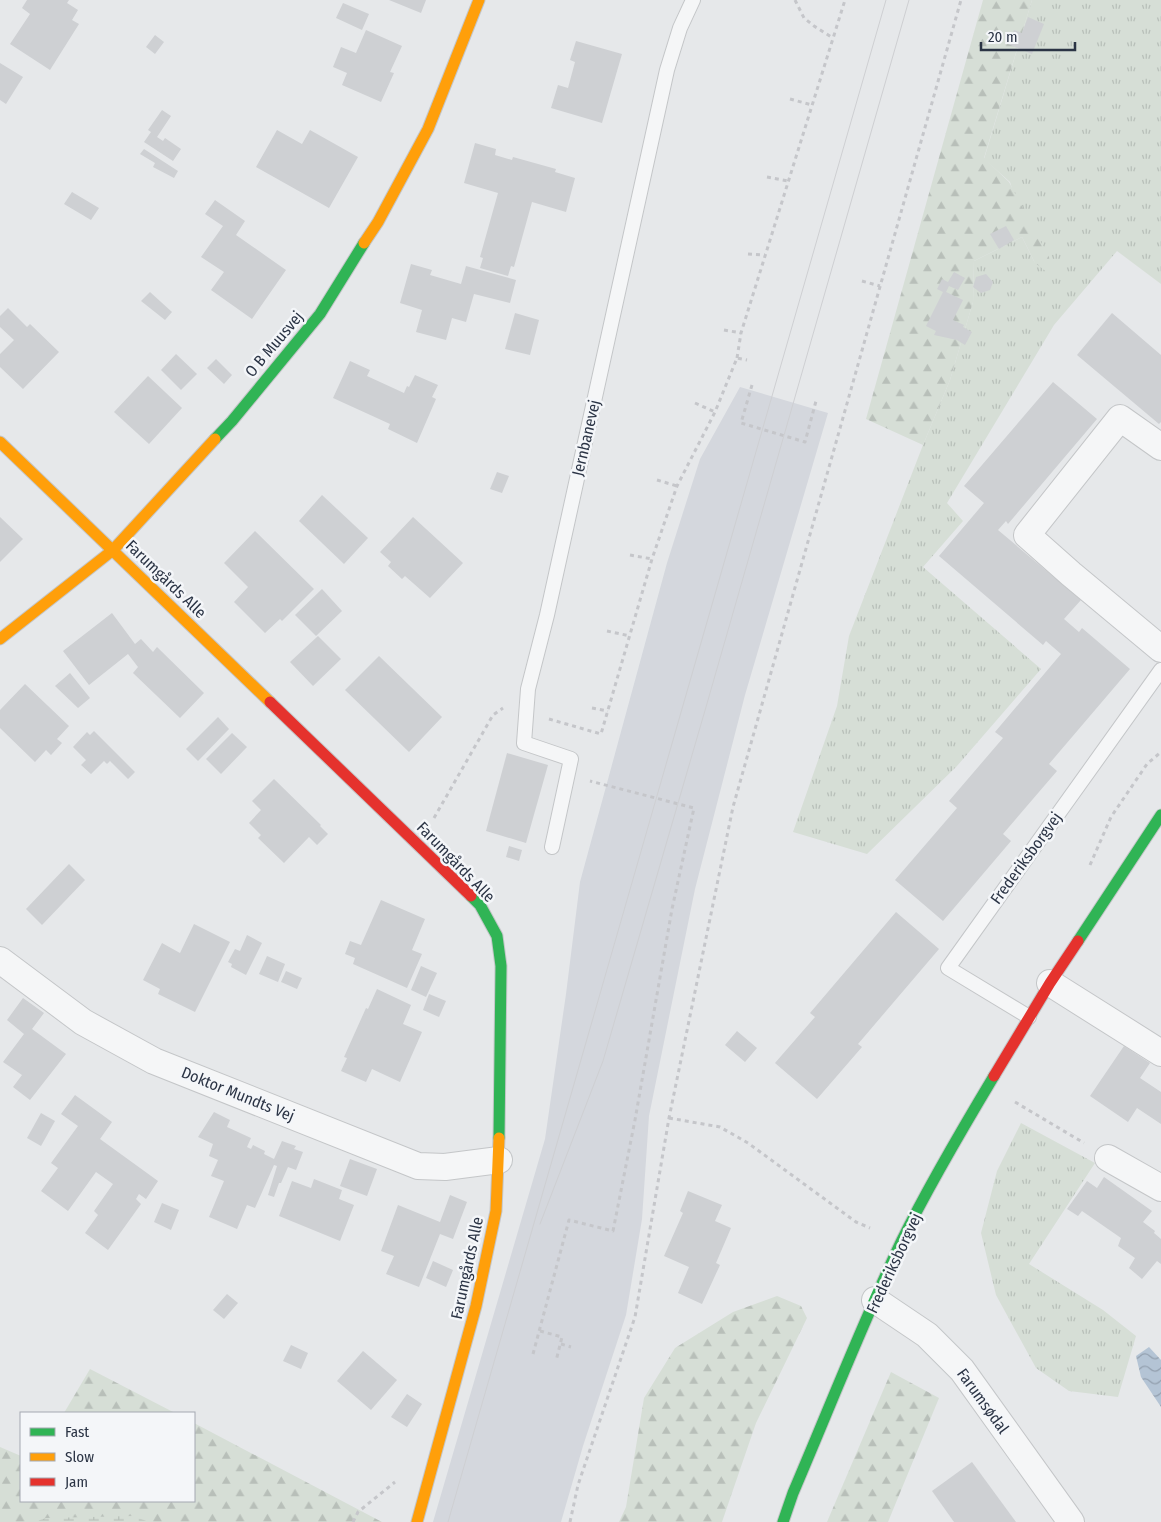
<svg xmlns="http://www.w3.org/2000/svg" width="1161" height="1522" viewBox="0 0 1161 1522" font-family="'Fira Sans Condensed',sans-serif">
<style>
.built{fill:#d4d7dd}
.grass{fill:url(#grass-tufts)}
.forest{fill:url(#forest-firs)}
.wetland{fill:url(#wetland-marsh)}
.water{fill:url(#water-waves)}
.building{fill:#ced0d3}
.lines{fill:none;stroke-linecap:round;stroke-linejoin:round}
.lane-casing{stroke:#c4c6c8;stroke-width:16}
.street-casing{stroke:#c4c6c8;stroke-width:28}
.fast-casing{stroke:#c4c6c8;stroke-width:13}
.slow-casing{stroke:#c4c6c8;stroke-width:13}
.jam-casing{stroke:#c4c6c8;stroke-width:13}
.path{stroke:#c5c6ca;stroke-width:3;stroke-dasharray:4 4;stroke-linecap:butt}
.lane{stroke:#f5f6f7;stroke-width:14}
.street{stroke:#f5f6f7;stroke-width:26}
.fast{stroke:#30b455;stroke-width:11}
.slow{stroke:#ff9f0a;stroke-width:11}
.jam{stroke:#e5322d;stroke-width:11}
.tram{stroke:#cecfd2;stroke-width:1}
.labels{text-anchor:middle;dominant-baseline:central;stroke-width:5;stroke-linejoin:round;paint-order:stroke}
.street-label{font-size:16px;fill:#2b3445;stroke:#f4f6f9}
</style>
<defs>
<pattern id="grass-tufts" width="24" height="20" patternUnits="userSpaceOnUse" patternTransform="scale(1.25)"><rect width="24" height="20" fill="#d6ded6"/><path d="M3 7l-1-3M5 7V3M7 7l1-3M15 17l-1-3M17 17v-4M19 17l1-3" fill="none" stroke="#b8bfb9"/></pattern>
<pattern id="forest-firs" width="22" height="20" patternUnits="userSpaceOnUse" patternTransform="scale(1.25)"><rect width="22" height="20" fill="#d6ded6"/><path d="M5 1l3.5 6h-7zM16 11l3.5 6h-7z" fill="#b8bfb9"/></pattern>
<pattern id="wetland-marsh" width="20" height="14" patternUnits="userSpaceOnUse" patternTransform="scale(1.25)"><rect width="20" height="14" fill="#d6ded6"/><path d="M1 5h8M5 5V1M11 12h8M15 12V8" fill="none" stroke="#b8bfb9"/></pattern>
<pattern id="water-waves" width="16" height="10" patternUnits="userSpaceOnUse" patternTransform="scale(1.25)"><rect width="16" height="10" fill="#b4c4d5"/><path d="M0 5q4-4 8 0t8 0" fill="none" stroke="#93a0af"/></pattern>
</defs>
<rect width="100%" height="100%" fill="#e6e8ea"/>
<path class="built" d="M740,387L828,413L745,695L695,889L649,1116L642,1219L626,1315L583,1446L561,1522H433L545,1139L566,994L580,882L667,563L700,459Z"/>
<g class="grass">
<path d="M1032,0H1161V284L1117,251L1054,325L947,503L963,521L923,567L1041,669L957,766L867,854L793,832L837,706L849,636L923,445L950,380L973,302L974,261L1022,237L1035,263L1010,182L984,159Z"/>
<path d="M1021,1123L1095,1163L1029,1264L1103,1310L1136,1336L1118,1397L1069,1391L1036,1368L996,1295L981,1233L997,1171Z"/>
</g>
<g class="forest">
<path d="M983,0H1032L984,158L1009,182L1049,257L1051,275L1035,263L1022,237L974,261L973,302L950,380L923,445L866,419Z"/>
<path d="M777,1296L801,1306L807,1318L756,1423L722,1522H619L626,1507L644,1398L675,1348L733,1312Z"/>
<path d="M90,1369L175,1413H64Z"/>
<path d="M891,1372L939,1398L888,1522H827Z"/>
<path d="M194,1423L382,1522H0V1447L21,1456V1501H194Z"/>
</g>
<path class="wetland" d="M133,1516L149,1522H34L46,1518Z"/>
<path class="water" d="M1149,1347L1161,1360V1407L1141,1377L1136,1356Z"/>
<g class="building">
<path d="M27,0H69L67,3L78,10L72,20L79,24L50,70L10,44L30,14L22,8Z"/>
<path d="M389,0H426L421,13Z"/>
<path d="M343,3L369,14L362,30L336,18Z"/>
<path d="M1028,17L1044,24L1032,54L1008,44L1014,30L1022,33Z"/>
<path d="M366,30L402,46L390,72L394,73L381,102L342,85L347,73L333,67L341,47L356,53Z"/>
<path d="M155,35L164,42L155,54L146,47Z"/>
<path d="M576,41L622,54L602,123L551,108L558,85L568,88L575,62L570,60Z"/>
<path d="M0,63L23,77L6,104L0,100Z"/>
<path d="M162,110L171,116L157,137L163,141L165,138L181,149L173,161L144,142L151,132L148,130Z"/>
<path d="M277,130L302,144L310,130L358,157L329,208L256,167Z"/>
<path d="M475,143L496,149L495,155L512,160L513,157L556,169L555,172L575,178L566,212L532,202L514,267L511,266L508,276L480,268L483,258L480,257L498,193L464,183Z"/>
<path d="M144,149L178,171L174,178L153,167L155,163L140,154Z"/>
<path d="M72,192L99,208L91,220L64,204Z"/>
<path d="M215,200L245,221L236,235L286,270L252,319L211,290L224,272L201,257L223,226L205,214Z"/>
<path d="M1006,226L1014,240L999,249L990,234Z"/>
<path d="M411,264L432,270L430,275L461,284L466,266L516,280L510,303L474,294L466,322L452,318L446,340L416,332L422,310L400,303Z"/>
<path d="M954,272L965,278L958,290L949,286L946,292L963,300L953,320L964,325L963,327L972,332L965,345L957,340L934,335L936,331L926,326L943,292L937,289L942,279L948,282Z"/>
<path d="M986,274L993,282L990,290L981,293L973,287L976,277Z"/>
<path d="M150,292L172,312L165,320L141,301Z"/>
<path d="M8,308L27,327L30,324L59,352L23,389L0,367V354L14,340L0,327V316Z"/>
<path d="M515,313L539,320L530,355L505,349Z"/>
<path d="M1112,313L1161,355V422L1159,424L1077,355Z"/>
<path d="M176,354L197,374L181,390L161,370Z"/>
<path d="M216,359L232,375L224,384L207,368Z"/>
<path d="M350,361L370,370L367,376L404,393L407,386L409,387L415,375L438,385L432,397L436,399L417,443L388,429L390,424L333,398Z"/>
<path d="M148,376L182,408L149,444L114,412Z"/>
<path d="M1053,382L1097,419L1008,524L1006,521L998,530L1081,600L1064,619L1079,632L1082,628L1130,669L1049,764L1057,771L1003,834L1011,841L943,921L895,880L957,808L949,801L1003,738L995,732L1061,654L1046,641L1043,645L939,556L984,503L964,486Z"/>
<path d="M497,472L509,476L502,493L490,489Z"/>
<path d="M322,495L368,538L344,564L299,521Z"/>
<path d="M0,517L23,539L0,562Z"/>
<path d="M413,517L463,563L430,598L405,576L402,579L388,566L391,562L380,552Z"/>
<path d="M255,531L314,589L282,621L280,619L265,633L234,602L248,587L224,563Z"/>
<path d="M322,589L342,611L316,636L295,615Z"/>
<path d="M112,613L135,644L141,639L153,652L157,647L204,693L180,718L133,673L138,667L128,654L89,685L63,651Z"/>
<path d="M318,636L341,659L313,686L290,662Z"/>
<path d="M379,656L442,717L409,752L345,690Z"/>
<path d="M70,673L90,698L78,708L55,686Z"/>
<path d="M25,684L69,726L57,739L62,743L51,755L46,750L35,762L0,728V710Z"/>
<path d="M218,717L229,729L198,761L186,749Z"/>
<path d="M94,731L135,772L128,779L110,761L107,764L104,761L91,774L81,765L86,760L73,747L87,732L90,735Z"/>
<path d="M232,733L247,747L221,774L206,759Z"/>
<path d="M507,753L548,765L526,843L486,831Z"/>
<path d="M274,779L321,825L320,826L328,834L317,845L309,837L284,863L258,838L261,835L249,823L261,810L252,801Z"/>
<path d="M509,846L522,850L519,861L506,857Z"/>
<path d="M69,864L85,880L42,925L26,909Z"/>
<path d="M381,900L425,919L412,950L422,954L407,988L353,964L355,958L345,954L350,941L361,945Z"/>
<path d="M896,912L939,949L858,1044L862,1047L817,1099L775,1063L815,1017L810,1013Z"/>
<path d="M194,924L230,942L195,1012L158,994L160,989L143,980L162,943L180,953Z"/>
<path d="M247,935L262,943L246,975L231,967L232,964L228,962L235,949L240,951Z"/>
<path d="M267,956L285,964L278,982L259,974Z"/>
<path d="M421,966L437,973L426,997L411,990Z"/>
<path d="M286,971L302,978L297,989L281,982Z"/>
<path d="M377,989L411,1005L403,1024L422,1032L400,1082L372,1069L366,1082L341,1071L347,1058L344,1057L366,1008L368,1009Z"/>
<path d="M429,994L446,1001L439,1017L423,1010Z"/>
<path d="M23,998L44,1013L32,1029L66,1054L30,1100L13,1087L22,1075L3,1062L24,1034L7,1020Z"/>
<path d="M737,1031L757,1048L745,1062L725,1045Z"/>
<path d="M1124,1046L1150,1063L1140,1078L1161,1092V1124L1137,1108L1128,1122L1090,1096Z"/>
<path d="M75,1095L112,1122L100,1139L158,1181L146,1199L139,1194L136,1199L141,1204L108,1250L85,1233L98,1215L94,1211L113,1184L96,1172L68,1211L41,1191L58,1168L51,1163L78,1126L61,1114Z"/>
<path d="M214,1112L230,1120L227,1127L251,1138L247,1147L251,1149L253,1145L265,1151L264,1154L274,1159L282,1141L296,1146L294,1149L303,1152L296,1170L288,1167L281,1183H279L274,1197L268,1195L277,1166L274,1165L255,1208L247,1205L237,1229L209,1217L224,1181L211,1176L218,1160L209,1156L213,1144L198,1137Z"/>
<path d="M41,1113L55,1121L41,1146L27,1138Z"/>
<path d="M350,1159L377,1169L367,1196L340,1186Z"/>
<path d="M1104,1177L1152,1211L1143,1222L1155,1231L1154,1233L1161,1239V1264L1157,1261L1142,1279L1129,1268L1135,1258L1118,1246L1121,1238L1082,1211L1078,1216L1067,1209L1087,1181L1097,1188Z"/>
<path d="M314,1179L342,1190L339,1199L354,1205L340,1241L279,1216L292,1181L311,1188Z"/>
<path d="M688,1191L722,1205L715,1221L731,1228L716,1263L720,1265L702,1304L678,1293L689,1267L664,1256L683,1213L680,1211Z"/>
<path d="M450,1195L467,1202L453,1239L440,1234L419,1287L386,1274L394,1256L381,1251L398,1205L440,1222Z"/>
<path d="M162,1203L179,1210L171,1230L154,1222Z"/>
<path d="M433,1261L453,1270L446,1287L426,1278Z"/>
<path d="M227,1294L238,1303L224,1319L213,1310Z"/>
<path d="M291,1345L308,1353L301,1369L283,1361Z"/>
<path d="M363,1351L397,1380L371,1410L337,1381Z"/>
<path d="M407,1394L422,1404L407,1427L391,1417Z"/>
<path d="M972,1462L1016,1522H954L932,1491Z"/>
</g>
<g class="lines">
<defs>
<g id="lane">
<path d="M552,847L571,759L524,743L528,689L547,615L667,70L680,28L693,0"/>
<path d="M1029,1017L948,968L1161,670"/>
</g>
<g id="street">
<path d="M1161,447L1120,418L1027,535L1071,574L1161,649"/>
<path d="M0,960L83,1022L154,1061L418,1166L445,1167L499,1160"/>
<path d="M1050,983L1161,1053"/>
<path d="M1108,1158L1161,1188"/>
<path d="M875,1300L927,1335L962,1370L1071,1522"/>
</g>
<g id="fast">
<path d="M215,439L232,421L320,314L364,243"/>
<path d="M471,896L480,905L497,936L501,966L499,1138"/>
<path d="M1078,941L1161,815"/>
<path d="M783,1522L793,1493C829,1409 862,1324 901,1242C929,1185 961,1131 994,1076"/>
</g>
<g id="slow">
<path d="M364,243L378,222L428,129L479,0"/>
<path d="M0,442L270,702"/>
<path d="M0,639L113,550L215,439"/>
<path d="M417,1522L476,1306L496,1211L499,1138"/>
</g>
<g id="jam">
<path d="M270,702L471,896"/>
<path d="M994,1076L1050,983L1078,941"/>
</g>
</defs>
<use href="#lane" class="lane-casing"/>
<use href="#street" class="street-casing"/>
<use href="#fast" class="fast-casing"/>
<use href="#slow" class="slow-casing"/>
<use href="#jam" class="jam-casing"/>
<g class="path">
<path d="M795,0L804,18L814,26L833,38"/>
<path d="M790,99L812,105"/>
<path d="M767,177L788,181"/>
<path d="M748,254L765,255"/>
<path d="M862,281L880,286"/>
<path d="M724,330L741,333"/>
<path d="M737,358L741,333L845,0"/>
<path d="M752,385L741,423L805,442L816,401"/>
<path d="M695,403L715,412"/>
<path d="M657,480L677,486"/>
<path d="M630,555L652,559"/>
<path d="M607,631L630,636"/>
<path d="M592,708L608,711"/>
<path d="M549,719L601,734L652,559L677,486L715,412L737,358L747,360"/>
<path d="M434,818L493,715L503,708"/>
<path d="M1090,865L1111,817L1147,764L1161,752"/>
<path d="M1015,1102L1084,1143"/>
<path d="M669,1118L720,1127L748,1143L856,1222L870,1228"/>
<path d="M540,1331L562,1337L556,1361"/>
<path d="M561,1344L571,1347"/>
<path d="M533,1354L569,1220L613,1231L635,1120L672,909L694,808L590,781"/>
<path d="M353,1522L358,1512L395,1482"/>
<path d="M570,1522L578,1485L635,1317L669,1118L733,807L961,0"/>
</g>
<use href="#lane" class="lane"/>
<use href="#street" class="street"/>
<use href="#fast" class="fast"/>
<use href="#slow" class="slow"/>
<use href="#jam" class="jam"/>
<g class="tram">
<path d="M540,1224L603,1061L706,707L909,0"/>
<path d="M448,1522L886,0"/>
</g>
</g>
<g class="labels">
<g class="street-label">
<text transform="translate(274 344) rotate(-50)">O B Muusvej</text>
<text transform="translate(586 438) rotate(-77)">Jernbanevej</text>
<text transform="translate(166 579) rotate(44)">Farumgårds Alle</text>
<text transform="translate(1026 858) rotate(-54)">Frederiksborgvej</text>
<text transform="translate(456 862) rotate(46)">Farumgårds Alle</text>
<text transform="translate(238 1094) rotate(22)">Doktor Mundts Vej</text>
<text transform="translate(894 1263) rotate(-65)">Frederiksborgvej</text>
<text transform="translate(467 1268) rotate(-78)">Farumgårds Alle</text>
<text transform="translate(983 1401) rotate(54)">Farumsødal</text>
</g>
</g>
<rect x="20" y="1412" width="175" height="90" fill="#f4f6f9" stroke="#a4a8b1"/>
<rect x="30" y="1428" width="25" height="8" fill="#30b455" stroke="#a4a8b1"/>
<text x="65" y="1437" font-size="15" fill="#2b3445">Fast</text>
<rect x="30" y="1453" width="25" height="8" fill="#ff9f0a" stroke="#a4a8b1"/>
<text x="65" y="1462" font-size="15" fill="#2b3445">Slow</text>
<rect x="30" y="1478" width="25" height="8" fill="#e5322d" stroke="#a4a8b1"/>
<text x="65" y="1487" font-size="15" fill="#2b3445">Jam</text>
<path d="M981 42v8h94v-8" fill="none" stroke="#2b3445" stroke-width="2.5"/>
<text x="988" y="42" font-size="15" fill="#2b3445" stroke="#f4f6f9" stroke-width="4" paint-order="stroke">20 m</text>
</svg>
